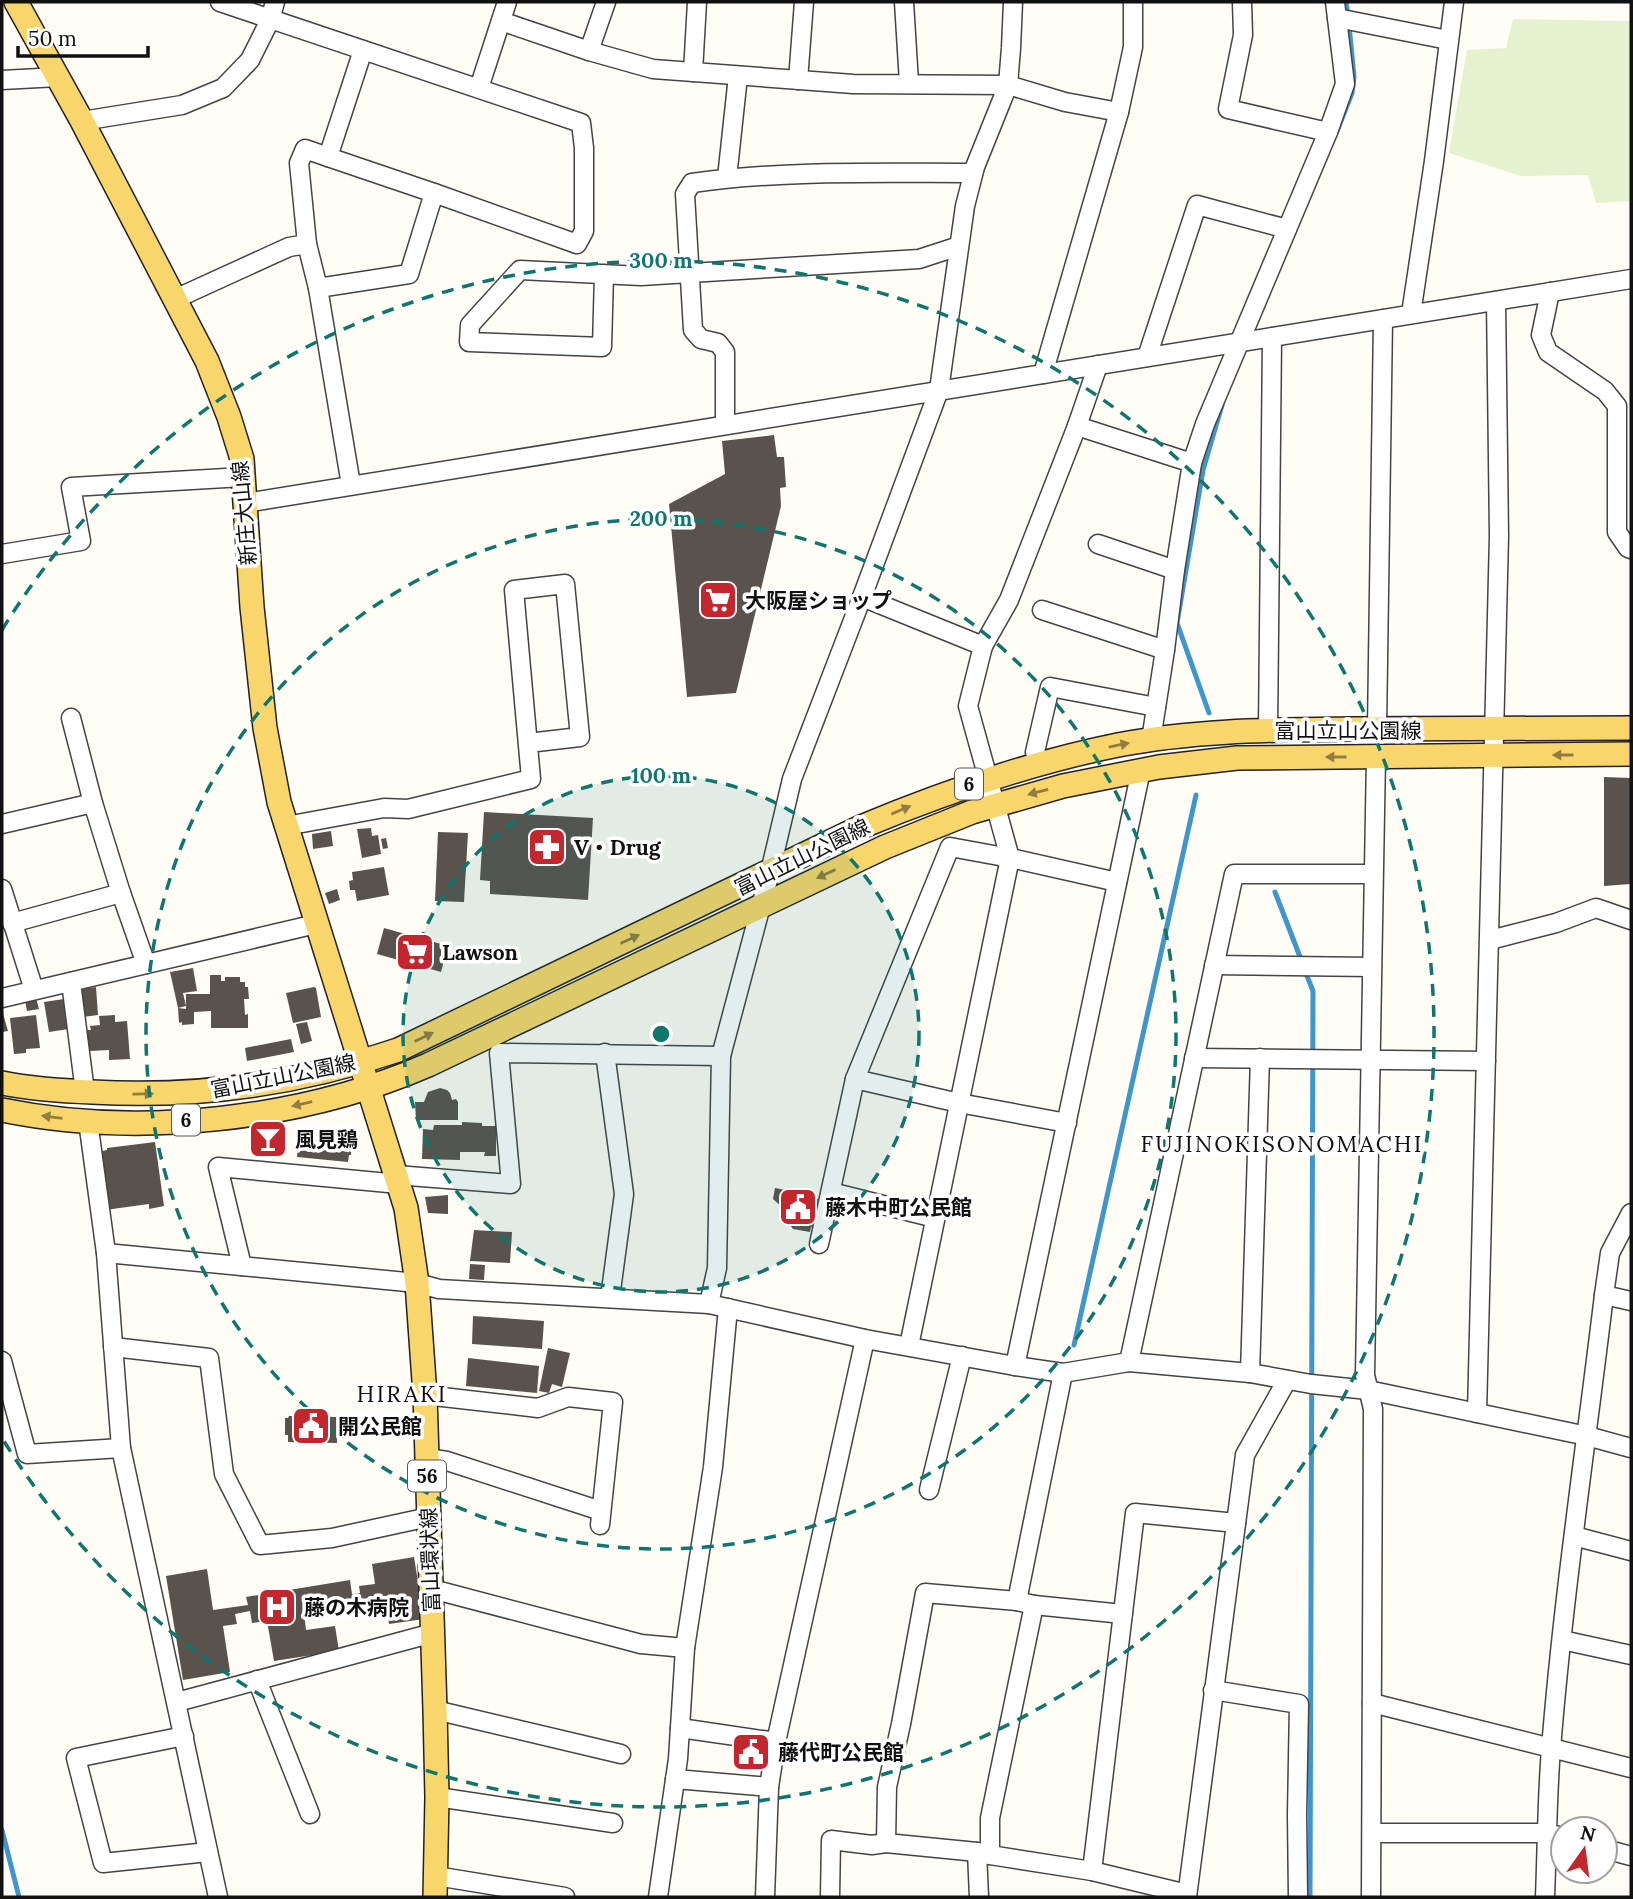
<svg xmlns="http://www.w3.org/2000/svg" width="1633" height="1899" viewBox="0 0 1633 1899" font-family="Lora,'Noto Sans JP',serif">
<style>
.pitch{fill:#e6f2cf}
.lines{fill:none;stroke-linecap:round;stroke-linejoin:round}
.stream{stroke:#3f96cf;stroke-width:5}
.building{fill:#5a524d}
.minor-casing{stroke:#444;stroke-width:21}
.major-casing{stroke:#222;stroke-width:26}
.minor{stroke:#fff;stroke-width:18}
.major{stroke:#f9d66b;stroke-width:23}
.oneway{fill:#917d42}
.ring{fill:none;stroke:#0f766e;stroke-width:3.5;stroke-dasharray:12 9}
.labels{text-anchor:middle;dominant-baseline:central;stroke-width:7;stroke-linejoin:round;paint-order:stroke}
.shield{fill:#fff;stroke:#585858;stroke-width:2}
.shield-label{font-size:19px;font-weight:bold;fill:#111}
.street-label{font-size:21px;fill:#111;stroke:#fff}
.poi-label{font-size:21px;font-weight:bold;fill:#111;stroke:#fff;text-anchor:start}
.neighbourhood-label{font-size:23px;letter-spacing:2px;fill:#111;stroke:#fff}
.centre{fill:#0f766e;stroke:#fff;stroke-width:3.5}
.ring-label{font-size:21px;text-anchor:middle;font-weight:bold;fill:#0f766e;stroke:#fff;stroke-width:7;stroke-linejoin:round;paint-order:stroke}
</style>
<rect width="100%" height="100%" fill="#fffdf5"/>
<path class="pitch" d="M1513,19L1631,21V201L1596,203L1588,175L1521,176L1449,153L1467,50L1506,48Z"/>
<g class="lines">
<g class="stream">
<path d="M1346,2L1348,16"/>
<path d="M1337,131L1352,93L1354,77L1349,25"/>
<path d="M1209,713L1177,623L1203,470L1222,405"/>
<path d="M1275,892L1302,962"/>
<path d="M1305,971L1313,991L1310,1897"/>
<path d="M1074,1345L1196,795"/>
<path d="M2,1830L19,1897"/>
</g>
</g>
<g class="building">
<path d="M774,435L777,457H784L786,487L780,488L781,506L736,693L687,697L669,504L725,474L722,441Z"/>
<path d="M1604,777L1631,778V884L1604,886Z"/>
<path d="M484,812L593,818L588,900L490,894V881L480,880Z"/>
<path d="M371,828L372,836L378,835L381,854L362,858L357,829Z"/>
<path d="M331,831L333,846L313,849L312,834Z"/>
<path d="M438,832L468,833L464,902L435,901Z"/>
<path d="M386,838L388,848L383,849L381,839Z"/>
<path d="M384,867L389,895L357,901L355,890H350L349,881L353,880L352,872Z"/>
<path d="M337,889L340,900L329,904L325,893Z"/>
<path d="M384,928L448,946L441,972L377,954Z"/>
<path d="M193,968L197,991L183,993L186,1006L178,1008L170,972Z"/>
<path d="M210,975H221V981H225V977H240V982H245V987H248L249,999H244L245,1015L248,1014V1028H211V1011L194,1012V1024L182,1025V1022L179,1023L178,1008L186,1009V994H210Z"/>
<path d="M96,987L98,1015L83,1017L81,989Z"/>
<path d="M314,987L316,988L321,1017L293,1023L286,993Z"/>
<path d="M36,998L39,1009L27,1011L25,1000Z"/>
<path d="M64,999L69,1029L49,1032L44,1002Z"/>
<path d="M2,1010L8,1031L2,1032Z"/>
<path d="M36,1015L40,1048L26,1049V1053L14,1054L10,1018Z"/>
<path d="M115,1015V1022L127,1021L130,1059L109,1060V1050L90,1051L86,1030H91L90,1026L100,1025L99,1016Z"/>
<path d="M307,1022L312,1041L301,1044L296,1024Z"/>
<path d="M291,1039L294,1052L247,1061L245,1048Z"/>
<path d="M440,1088L447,1090L450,1093L452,1100L456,1099L458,1102V1120H416L415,1102H424L428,1092Z"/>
<path d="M462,1122L482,1123V1126H496V1156H484L485,1152H460V1160L422,1159L423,1129L433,1130L434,1125H462Z"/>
<path d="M299,1132L349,1137L348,1140L352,1141L351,1155H349L348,1162L297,1157Z"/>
<path d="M155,1142L164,1206L149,1209V1204L105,1210L97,1152L107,1150V1148Z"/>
<path d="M775,1188L785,1190V1193L818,1199L813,1228L811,1227L810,1232L793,1229L781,1212L782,1207L773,1199Z"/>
<path d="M448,1195V1214L428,1213L425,1197Z"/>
<path d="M474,1230L512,1232L510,1263L470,1261Z"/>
<path d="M470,1264L485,1265L484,1280L469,1279Z"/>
<path d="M473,1316L544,1321L542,1349L472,1344Z"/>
<path d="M548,1348L570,1353L562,1387L552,1384L549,1393L539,1391Z"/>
<path d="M468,1358L539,1366L537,1393L466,1386Z"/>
<path d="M289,1416L337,1417V1423H341V1435H337V1443L288,1442V1435H285V1418H288Z"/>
<path d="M414,1557L424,1619L389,1624L385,1600L304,1612L306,1630L335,1626L339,1651L274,1661L267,1621L252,1623L250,1611L235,1614L237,1624L223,1626L230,1672L183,1680L166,1576L207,1569L213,1610L248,1605L246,1597L350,1580L352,1594L360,1593L359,1586L375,1584L372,1564Z"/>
<path d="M737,1743L764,1747V1752L767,1753L765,1762L736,1758Z"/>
</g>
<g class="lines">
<defs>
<g id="minor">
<path d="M220,2L581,123L584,148V231L577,244L434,193"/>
<path d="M904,2L909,83"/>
<path d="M1242,2L1243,35L1228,109L1328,132L1345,84L1335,2"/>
<path d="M1337,18L1448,40"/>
<path d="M501,21L589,51L653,69L853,84L1008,85L1065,102L1119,112L1133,47V2"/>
<path d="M589,51L606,2"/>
<path d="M693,72L697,2"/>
<path d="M2,80L58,77"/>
<path d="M798,80L804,2"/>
<path d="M479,88L507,2"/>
<path d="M82,121L182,105L223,88L250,60L270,20L275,2"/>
<path d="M727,178L738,76"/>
<path d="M307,244L318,288L409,274L434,193L328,157"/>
<path d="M604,274L602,347L469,342L470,325L520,270L641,276L919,259L959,246"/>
<path d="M318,288L351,485"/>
<path d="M1550,292L1541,335L1548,352L1605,391L1617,406V532L1628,548L1631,549"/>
<path d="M175,299L289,247L307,244L299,163L305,149L328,157L363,50"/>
<path d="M1411,314L1434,161L1454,2"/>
<path d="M1147,357L1197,205L1287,229"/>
<path d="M1098,365L1077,426L1192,463L1205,424L1328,132"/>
<path d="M1043,374L1119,112"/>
<path d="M725,424V352L718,343L701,339L693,330L685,194L692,183C785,170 879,173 973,173"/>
<path d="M245,503L1631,279"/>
<path d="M1098,544L1175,570L1192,463"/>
<path d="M2,554L81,541L71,487L243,477"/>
<path d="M1042,610L1165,650L1175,570"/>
<path d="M983,646L1009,600L1077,426"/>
<path d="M71,718L93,803"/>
<path d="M1377,729L1383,319"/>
<path d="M1268,730L1272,337"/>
<path d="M1151,740L1165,650"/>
<path d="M1038,763L1035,752L1050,687L1156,707"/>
<path d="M2,824L93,803L121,893L12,923"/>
<path d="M286,826L384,808L408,809L531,779L514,590L565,584L580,737L528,743"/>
<path d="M2,889L34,990"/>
<path d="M121,893L146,964"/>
<path d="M1490,940L1556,923L1596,908L1631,920"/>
<path d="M1214,965L1372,967"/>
<path d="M71,982L85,1092"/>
<path d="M2,998L316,924"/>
<path d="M605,1053L624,1194L610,1298"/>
<path d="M1194,1058L1486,1061"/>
<path d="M88,1121L106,1253L121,1448L218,1897"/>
<path d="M1067,1123L959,1103L855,1079L950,847L1010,858L1117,882"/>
<path d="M396,1175L511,1184L499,1053L721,1056"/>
<path d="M831,1192L935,1218"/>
<path d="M819,1244L855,1079"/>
<path d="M106,1253L417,1283L439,1289L709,1304L865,1339L1015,1366L1063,1373L1129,1362L1250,1373L1311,1384L1368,1390L1587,1436L1631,1448"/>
<path d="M242,1266L218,1167L399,1184"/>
<path d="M1604,1295L1631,1301"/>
<path d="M709,1304L717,1268L721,1056L770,872L792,779L862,597"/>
<path d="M909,1346L1010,858L968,706L983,646L862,597L939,390L965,206L975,167L1008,85L1011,48L1013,2"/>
<path d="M113,1347L209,1358L224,1474L260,1545L332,1538L429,1517"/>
<path d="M2,1361L27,1454L121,1448"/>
<path d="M1129,1362L1234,874H1373"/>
<path d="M1015,1366L1141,770"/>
<path d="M1063,1373L1017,1601L1034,1605L990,1818V1855L1092,1871L1187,1894"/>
<path d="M1250,1373L1260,1058"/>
<path d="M425,1395L538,1408L568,1397L613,1402L600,1525"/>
<path d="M1477,1413L1499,536L1496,301"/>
<path d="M427,1458L447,1461L601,1511"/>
<path d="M929,1490L962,1356"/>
<path d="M1574,1536L1631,1551"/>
<path d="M432,1589L641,1644L685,1648"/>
<path d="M1034,1605L1123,1614"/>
<path d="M1562,1640L1631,1655"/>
<path d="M257,1680L310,1814"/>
<path d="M1213,1690L1299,1704L1297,1815L1298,1897"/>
<path d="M177,1702L433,1633"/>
<path d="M1372,1703L1631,1768"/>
<path d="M435,1710L621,1754"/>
<path d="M680,1728L776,1742"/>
<path d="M184,1736L76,1758L103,1863L208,1852"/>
<path d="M675,1779L769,1787"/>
<path d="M437,1797L613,1823"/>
<path d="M1372,1833H1546L1563,1837"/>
<path d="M1605,1849L1631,1856"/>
<path d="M977,1852L979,1897"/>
<path d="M990,1855L977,1852L886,1843L887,1787L901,1724L925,1593L1017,1601"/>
<path d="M1092,1871L1135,1513L1236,1523"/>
<path d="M436,1876L565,1897"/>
<path d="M658,1897L678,1759L685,1648L713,1467L728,1308"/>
<path d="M765,1897L769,1787L776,1742L865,1339"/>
<path d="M830,1897L831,1840L872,1845L886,1843"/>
<path d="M1187,1897L1245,1455L1287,1380"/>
<path d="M1371,1897L1373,1409L1365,1375L1376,756"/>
<path d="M1545,1897C1547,1848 1547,1798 1551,1749C1563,1597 1586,1446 1604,1295L1610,1253L1631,1213"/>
</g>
<g id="major">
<path d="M16,2L82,121L207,361L229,417L242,459L252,607L265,728L279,802L406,1208L417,1283L425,1395L435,1710L437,1797L435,1897"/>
<path d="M2,1083C32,1089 62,1091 92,1092C196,1098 299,1084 398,1050L861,827C945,792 1029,763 1118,745C1194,730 1273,730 1350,729C1444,729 1538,729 1631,728"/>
<path d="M2,1110C138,1138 301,1120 428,1065L885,847L972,812L1063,786L1159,767L1237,758L1631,754"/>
</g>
</defs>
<use href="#minor" class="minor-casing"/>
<use href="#major" class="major-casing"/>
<use href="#minor" class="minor"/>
<use href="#major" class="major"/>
</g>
<defs><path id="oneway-solid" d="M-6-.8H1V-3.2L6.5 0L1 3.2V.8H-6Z" transform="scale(1.75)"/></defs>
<g class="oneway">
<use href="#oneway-solid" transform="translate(1119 745) rotate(-11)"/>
<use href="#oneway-solid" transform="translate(1563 755) rotate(180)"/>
<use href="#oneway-solid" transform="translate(1336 757) rotate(180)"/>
<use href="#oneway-solid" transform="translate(1038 792) rotate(165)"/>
<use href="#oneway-solid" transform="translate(901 810) rotate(-23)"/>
<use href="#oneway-solid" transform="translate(826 874) rotate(155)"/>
<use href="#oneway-solid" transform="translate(630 939) rotate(-25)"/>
<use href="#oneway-solid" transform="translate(424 1037) rotate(-26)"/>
<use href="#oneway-solid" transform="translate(143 1094) rotate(-1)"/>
<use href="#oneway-solid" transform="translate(302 1104) rotate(167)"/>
<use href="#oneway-solid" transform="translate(52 1117) rotate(-173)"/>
</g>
<circle cx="661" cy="1034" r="258" fill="#0f766e" fill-opacity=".12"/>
<g class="ring">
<circle cx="661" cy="1034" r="258"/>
<circle cx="661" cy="1034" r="515"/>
<path d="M2 630A773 773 0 1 1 2 1438"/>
</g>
<defs>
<symbol id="supermarket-square" viewBox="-11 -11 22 22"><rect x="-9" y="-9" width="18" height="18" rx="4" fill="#c4262e" stroke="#fff"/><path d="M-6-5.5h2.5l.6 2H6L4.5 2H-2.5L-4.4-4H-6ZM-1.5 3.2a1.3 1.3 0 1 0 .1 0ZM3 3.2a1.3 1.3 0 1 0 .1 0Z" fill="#fff"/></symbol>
<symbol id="pharmacy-square" viewBox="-11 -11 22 22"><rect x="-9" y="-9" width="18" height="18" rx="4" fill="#c4262e" stroke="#fff"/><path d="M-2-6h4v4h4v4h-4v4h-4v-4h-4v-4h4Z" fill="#fff"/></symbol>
<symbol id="bar-square" viewBox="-11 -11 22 22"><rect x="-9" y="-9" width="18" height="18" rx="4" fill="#c4262e" stroke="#fff"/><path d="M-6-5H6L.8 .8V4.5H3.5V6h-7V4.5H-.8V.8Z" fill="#fff"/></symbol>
<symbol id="civic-square" viewBox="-11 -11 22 22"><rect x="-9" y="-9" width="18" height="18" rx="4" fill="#c4262e" stroke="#fff"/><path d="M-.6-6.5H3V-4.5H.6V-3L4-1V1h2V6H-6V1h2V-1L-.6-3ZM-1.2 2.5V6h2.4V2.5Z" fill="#fff"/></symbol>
<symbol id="hospital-square" viewBox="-11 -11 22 22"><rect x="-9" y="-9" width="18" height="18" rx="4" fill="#c4262e" stroke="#fff"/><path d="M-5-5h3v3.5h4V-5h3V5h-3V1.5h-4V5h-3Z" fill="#fff"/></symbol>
</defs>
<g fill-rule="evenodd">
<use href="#supermarket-square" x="696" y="578" width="44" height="44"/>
<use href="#pharmacy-square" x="525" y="825" width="44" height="44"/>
<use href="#supermarket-square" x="393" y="930" width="44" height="44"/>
<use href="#bar-square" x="246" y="1117" width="44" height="44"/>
<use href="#civic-square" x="776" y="1185" width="44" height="44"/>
<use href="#civic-square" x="289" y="1404" width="44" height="44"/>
<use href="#hospital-square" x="255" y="1585" width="44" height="44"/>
<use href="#civic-square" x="729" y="1730" width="44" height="44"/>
</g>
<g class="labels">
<g class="shield">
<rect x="955" y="768.5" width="28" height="31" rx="5"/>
<rect x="172" y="1104.5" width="28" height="31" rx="5"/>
<rect x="408" y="1460.5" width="38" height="31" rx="5"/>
</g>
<g class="shield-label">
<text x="969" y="784">6</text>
<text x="186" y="1120">6</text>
<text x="427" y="1476">56</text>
</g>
<g class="street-label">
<text transform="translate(244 513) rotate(-95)">新庄大山線</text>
<text x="1348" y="730">富山立山公園線</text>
<text transform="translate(802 857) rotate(-26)">富山立山公園線</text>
<text transform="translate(283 1076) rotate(-11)">富山立山公園線</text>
<text transform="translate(430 1560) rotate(-92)">富山環状線</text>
</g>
<g class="poi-label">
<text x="745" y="600">大阪屋ショップ</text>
<text x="574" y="847">V・Drug</text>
<text x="442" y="952">Lawson</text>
<text x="295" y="1139">風見鶏</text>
<text x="825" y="1207">藤木中町公民館</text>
<text x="338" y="1426">開公民館</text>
<text x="304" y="1607">藤の木病院</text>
<text x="778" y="1752">藤代町公民館</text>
</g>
<g class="neighbourhood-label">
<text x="1282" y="1143">FUJINOKISONOMACHI</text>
<text x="402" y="1393">HIRAKI</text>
</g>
</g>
<circle cx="661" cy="1034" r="10" class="centre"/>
<g class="ring-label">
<text x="661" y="268">300 m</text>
<text x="661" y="526">200 m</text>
<text x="661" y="783">100 m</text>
</g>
<rect width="1633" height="1899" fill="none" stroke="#111111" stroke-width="7"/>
<g transform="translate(1584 1850) rotate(14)"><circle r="33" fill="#ffffff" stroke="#a0a0a0" stroke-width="2"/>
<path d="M0-5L12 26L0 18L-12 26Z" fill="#c4262e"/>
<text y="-10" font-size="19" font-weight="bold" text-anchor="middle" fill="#111111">N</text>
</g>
<path d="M18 46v10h130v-10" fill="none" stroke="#111111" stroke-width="3.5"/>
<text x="28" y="46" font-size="21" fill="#111111" stroke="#ffffff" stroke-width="5" paint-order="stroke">50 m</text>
</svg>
